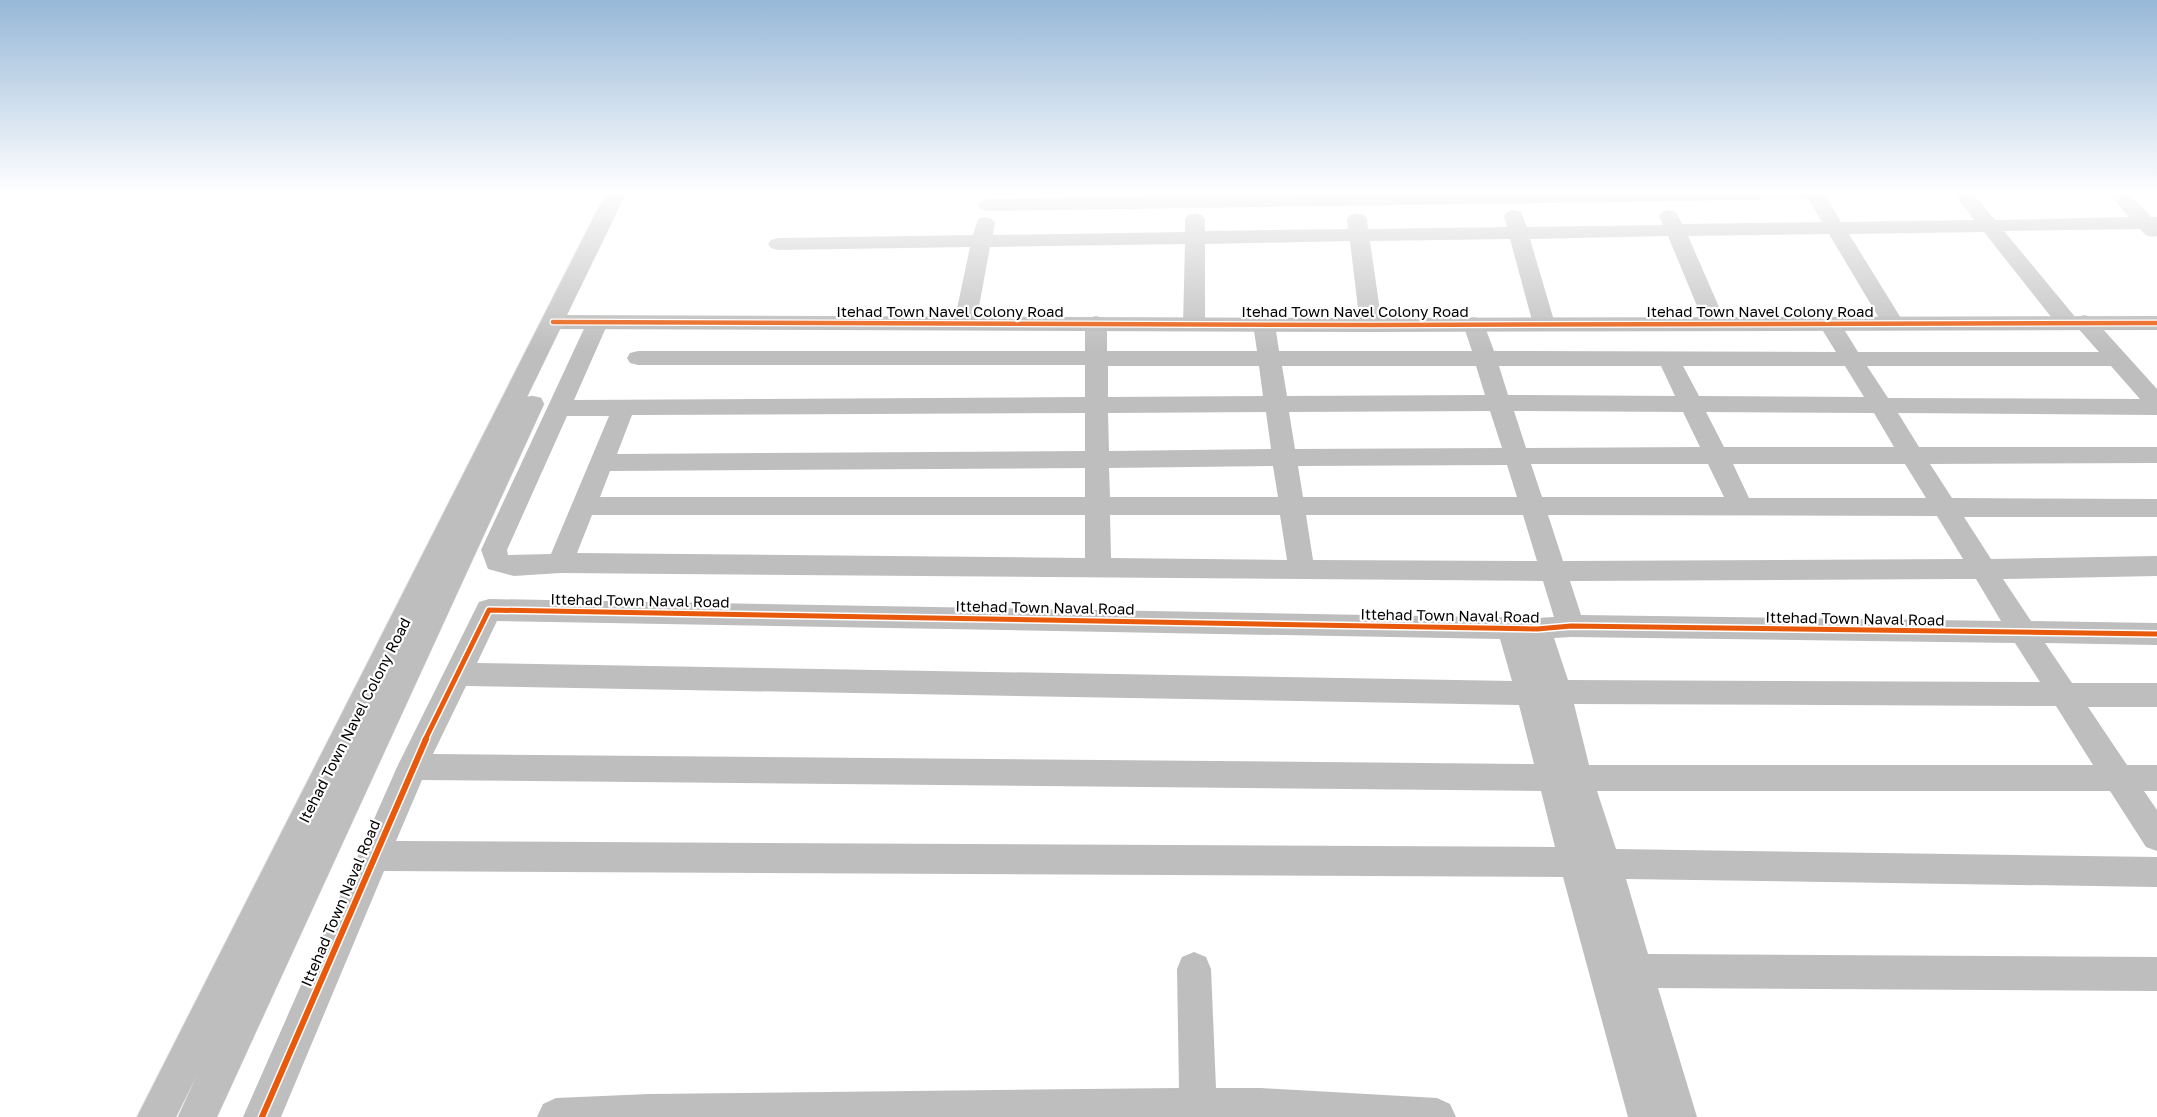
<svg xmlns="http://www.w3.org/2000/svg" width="2157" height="1117" viewBox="0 0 2157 1117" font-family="'Golos Text',sans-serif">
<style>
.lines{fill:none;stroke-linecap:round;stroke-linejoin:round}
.primary-casing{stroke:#dbdbdb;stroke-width:1}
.street{fill:#bebebe;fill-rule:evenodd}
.secondary{fill:#b8b8b8;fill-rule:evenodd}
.primary{fill:#bebebe;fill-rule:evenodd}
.cycleway-far2-casing{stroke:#fff;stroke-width:7}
.cycleway-far1-casing{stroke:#fff;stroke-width:8}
.cycleway-casing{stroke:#fff;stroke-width:9}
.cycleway-far2{stroke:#e8590c;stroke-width:4.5}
.cycleway-far1{stroke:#e8590c;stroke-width:5}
.cycleway{stroke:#e8590c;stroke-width:6}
.labels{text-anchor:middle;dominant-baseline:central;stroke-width:4.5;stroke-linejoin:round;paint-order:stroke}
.street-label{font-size:15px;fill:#000;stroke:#fff}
</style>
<rect width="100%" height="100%" fill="#fff"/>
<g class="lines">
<defs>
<path id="primary" d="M606,193H626L527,397L532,396L541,398L544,404L217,1117H178L197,1075L176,1117H137Z"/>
</defs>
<use href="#primary" class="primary-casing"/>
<g class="street">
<path d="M1396,193H1824L1841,222L1974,220L1954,193H1973L1995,220L2129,217L2108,193H2128L2151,217H2157V236C2149,238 2145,235 2140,229L2004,231L2076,318L2084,315L2092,317L2157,389V415L1898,413L1919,447H2157V463L1930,464L1952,498L2157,499V517H1964L1991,559L2157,556V576L2003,579L2031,621L2157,623V645L2045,643L2072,683H2157V707H2088L2127,765H2157V791H2144L2157,810V851L2146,847L2110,791H1597L1616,849L2157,857V887L1626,879L1648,954L2157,957V991L1658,988L1697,1117H1628L1563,877L384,871L281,1117H243L397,767L479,602L489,599L1537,618L1554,617L1543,581L560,573L514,576L488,569L481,550L589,318L597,316L605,318L608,323L574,400L1085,397V365H638L630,363L627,358L630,353L638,351H1085V323L1088,318L1096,316L1104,318L1107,323V351H1257L1253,324L1256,319L1264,317L1272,319L1275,324L1279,351H1472L1463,324L1466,319L1474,317L1482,319L1494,351L1836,352L1818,323L1821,318L1829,316L1837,318L1858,352H2099L2076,326L2067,329L2059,327L1984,232L1849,234L1904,323L1901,328L1893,330L1885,328L1829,234L1688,236L1726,323L1723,328L1715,330L1707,328L1704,323L1668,236L1530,239L1555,324L1552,329L1544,331L1536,329L1533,324L1510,239L1370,241L1382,325L1379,330L1371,332L1363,330L1360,325L1350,241L1205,244V324L1202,329L1194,331L1186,329L1183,324L1185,244L990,247L976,323L973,328L965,330L957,328L954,323L970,247L778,250L771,248L768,244L771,240L778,238L973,235L978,219L985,217L992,219L995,223L993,235L1185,232V219L1188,215L1195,213L1202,215L1205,219V231L1348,229L1347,219L1350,215L1357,213L1364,215L1367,219L1368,229L1507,227L1504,216L1507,212L1514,210L1521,212L1527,227L1663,225L1659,216L1662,212L1669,210L1676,212L1682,224L1822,222L1808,199L988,211L981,209L978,205L981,201L988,199ZM1108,366H1259L1263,396L1108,397ZM1282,366H1476L1485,395L1287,396ZM1499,366H1661L1675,396L1508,395ZM1683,366H1845L1864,397L1699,396ZM1867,366H2111L2140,399L1888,398ZM1490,411L1502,448L1295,449L1289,412ZM1514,411L1683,412L1700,447L1526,448ZM1266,412L1271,449L1109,451L1108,413ZM1706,412L1874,413L1894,447H1724ZM1085,413V451L617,454L632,415ZM567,416H609L551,554L508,555L507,550ZM1531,464H1708L1724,497H1542ZM1733,464H1905L1926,498H1749ZM1507,465L1517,497H1303L1298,466ZM1273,466L1278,497H1110L1109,468ZM1085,468V497H600L610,471ZM592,515H1085V558L577,553ZM1110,515H1280L1287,560L1111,558ZM1306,515H1523L1537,561L1313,560ZM1548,515L1937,516L1963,559L1563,561ZM1957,579H1976L2001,621L1581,615L1570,581ZM497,621L1500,639L1512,681L477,663ZM1571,637L2015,643L2040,682L1568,680L1554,638ZM466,686L1519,705L1534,764L433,754ZM1574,704L2056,706L2093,765H1589ZM422,780L1541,791L1555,847L396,841Z"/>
<path d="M1194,952L1206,957L1211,969L1216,1088H1261L1437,1098L1450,1104L1456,1117H537L543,1104L556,1098L649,1094L1179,1088L1177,969L1182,957Z"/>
</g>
<path class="secondary" d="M553,315L1371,318L2157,316V330L1371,332L553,329L545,327L542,322L545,317Z"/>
<use href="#primary" class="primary"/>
<defs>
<path id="cycleway-far2" d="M553,322L1371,325L2157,323"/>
<path id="cycleway-far1" d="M425,740L489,610L1537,629L1571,626L2157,634"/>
<path id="cycleway" d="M262,1117L426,739"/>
</defs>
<use href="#cycleway-far2" class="cycleway-far2-casing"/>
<use href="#cycleway-far1" class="cycleway-far1-casing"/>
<use href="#cycleway" class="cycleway-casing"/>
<use href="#cycleway-far2" class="cycleway-far2"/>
<use href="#cycleway-far1" class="cycleway-far1"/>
<use href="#cycleway" class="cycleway"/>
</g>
<linearGradient id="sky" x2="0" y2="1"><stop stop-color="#97b8d8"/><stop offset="0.55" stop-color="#fff"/><stop offset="1" stop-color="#fff" stop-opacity="0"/></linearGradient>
<rect width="2157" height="350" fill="url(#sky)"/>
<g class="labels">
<g class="street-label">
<text x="950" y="311">Itehad Town Navel Colony Road</text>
<text x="1355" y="311">Itehad Town Navel Colony Road</text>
<text x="1760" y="311">Itehad Town Navel Colony Road</text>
<text transform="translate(640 600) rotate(1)">Ittehad Town Naval Road</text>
<text transform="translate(1045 607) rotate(1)">Ittehad Town Naval Road</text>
<text transform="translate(1450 615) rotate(1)">Ittehad Town Naval Road</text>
<text transform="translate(1855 618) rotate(1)">Ittehad Town Naval Road</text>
<text transform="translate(354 720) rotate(-63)">Itehad Town Navel Colony Road</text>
<text transform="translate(340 903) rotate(-67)">Ittehad Town Naval Road</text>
</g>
</g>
</svg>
